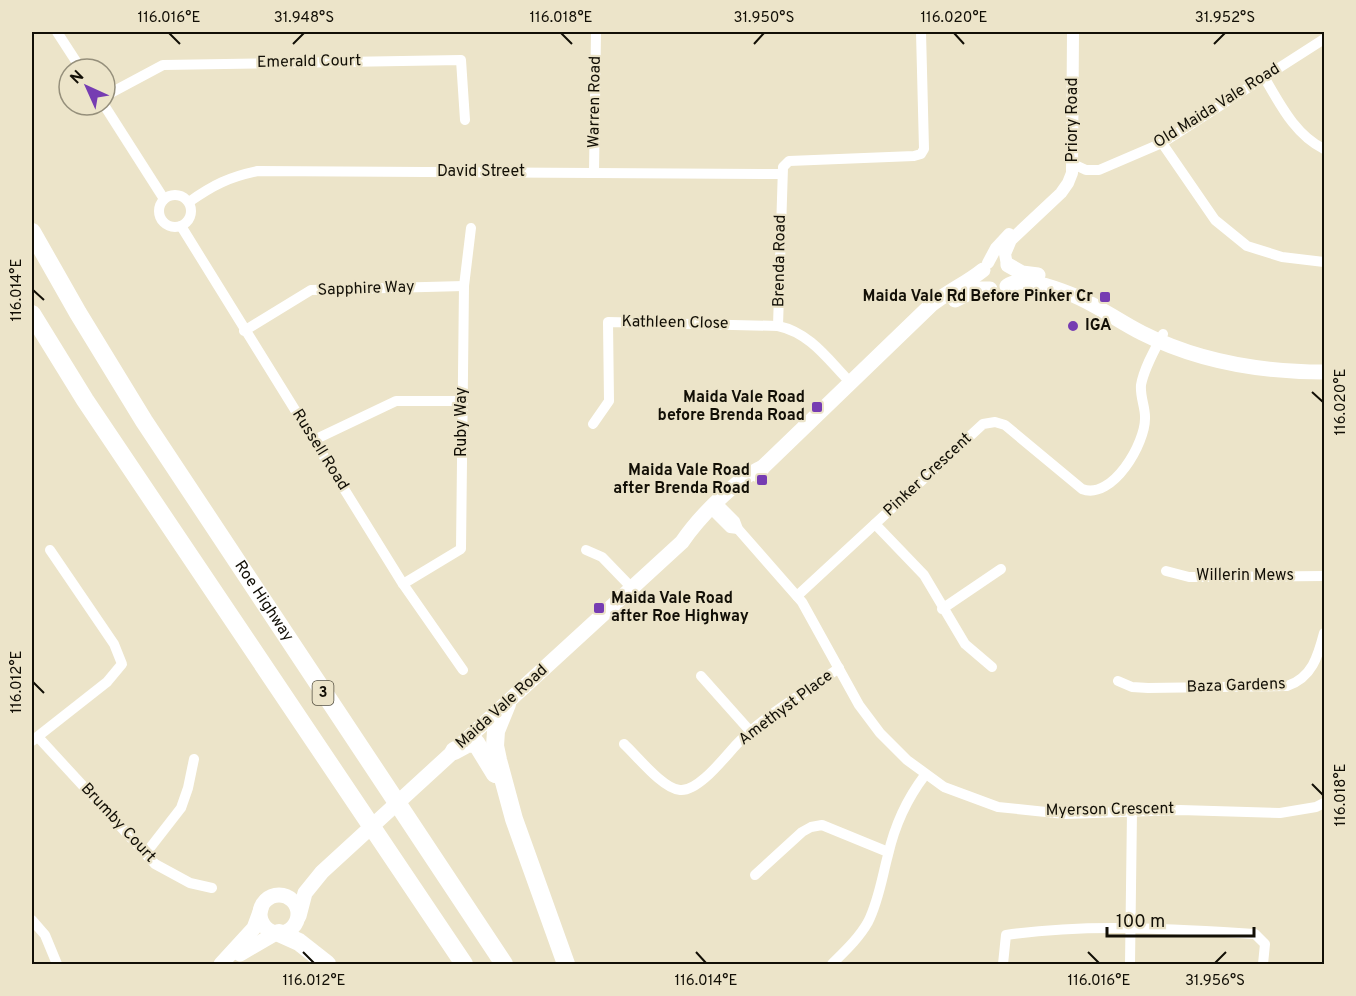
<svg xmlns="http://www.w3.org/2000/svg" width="1356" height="996" viewBox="0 0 1356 996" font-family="Overpass,sans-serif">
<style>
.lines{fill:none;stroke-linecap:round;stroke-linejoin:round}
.minor{stroke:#fff;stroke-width:10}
.tertiary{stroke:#fff;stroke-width:12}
.secondary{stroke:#fff;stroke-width:15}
.motorway{stroke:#fff;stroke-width:18}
.ticks{fill:none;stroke:#120f06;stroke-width:2}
.poi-dot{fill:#763cb2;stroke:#ece4c9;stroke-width:2}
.labels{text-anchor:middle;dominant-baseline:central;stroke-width:4.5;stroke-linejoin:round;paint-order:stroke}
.shield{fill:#ece4c9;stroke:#534f40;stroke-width:1.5}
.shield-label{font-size:15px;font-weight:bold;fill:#120f06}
.street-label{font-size:16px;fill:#120f06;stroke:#ece4c9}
.poi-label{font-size:16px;font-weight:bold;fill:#120f06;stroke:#ece4c9;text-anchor:end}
.neatline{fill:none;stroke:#120f06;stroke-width:2}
.ticks-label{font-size:15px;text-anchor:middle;fill:#120f06}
</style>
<rect width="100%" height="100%" fill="#ece4c9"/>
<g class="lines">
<g class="minor">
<path d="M57,32L81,69"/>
<path d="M1264,77C1280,104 1295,135 1324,149"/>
<path d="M105,96L163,65L461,60L465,120"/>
<path d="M104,105L164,199"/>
<path d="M1162,143L1215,220L1247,246L1282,257L1324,262"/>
<path d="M1073,164L1086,170H1099L1162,143L1324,39"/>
<path d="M594,172L596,32"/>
<circle cx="175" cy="211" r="16"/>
<path d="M189,202C213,185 229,177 258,171L782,174"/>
<path d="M181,226L403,584L463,670"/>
<path d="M244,331L311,290L464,286"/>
<path d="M851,383C829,361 811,333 778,326L783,167L789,161L914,156L921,154L924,149L921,32"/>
<path d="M593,424L609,401L608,322L778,326"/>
<path d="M314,440L396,401H462"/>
<path d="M717,503L735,521L738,529L802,602L859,705L880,733L907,760L944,787L998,807L1065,814L1180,810L1280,813L1316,807L1324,803"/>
<path d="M711,509L730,528L738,529"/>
<path d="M875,524L924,575L965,644L992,667"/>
<path d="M586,550L602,557L632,588"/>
<path d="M1166,571L1189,577L1324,576"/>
<path d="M403,584L461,549L464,286L471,228"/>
<path d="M797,596L983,424L995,422L1005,425L1082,489C1112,501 1146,443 1145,417C1145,406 1140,397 1141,385C1144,368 1155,349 1163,334"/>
<path d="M942,609L1001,569"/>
<path d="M701,676L750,731"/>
<path d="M1118,681L1132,687L1148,688L1287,686C1312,678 1318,656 1324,633"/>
<path d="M38,737L155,864L190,883L212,888"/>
<path d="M32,741L107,682L122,664L114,644L50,550"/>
<path d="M624,744C637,756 663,789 680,790C698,792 724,758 736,745C763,716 806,692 839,668"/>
<path d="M146,853L181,808L188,788L194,759"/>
<path d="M755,875L802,832L811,827L822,825L888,852"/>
<path d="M32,920L45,935L57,964"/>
<path d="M832,964C845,951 859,938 868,922C879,900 882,877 888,855C895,824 906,800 925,775"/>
<path d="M1003,964L1006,935C1088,923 1172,929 1255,934L1265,944L1263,964"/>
<path d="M1130,964L1132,811"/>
</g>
<g class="tertiary">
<path d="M988,263L996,248L1009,234"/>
<path d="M1007,265L1005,254L1011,240L1061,193L1068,183L1072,173L1073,32"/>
</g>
<g class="secondary">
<path d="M1008,265L1022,273L1038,275"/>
<path d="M1007,286C1023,276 1048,286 1065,292C1092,301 1116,320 1142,333C1199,362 1261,372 1324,372"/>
<path d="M955,300L977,289H990"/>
<path d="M758,475L763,467L931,305C947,292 967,283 983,270"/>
<circle cx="279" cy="914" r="19"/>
<path d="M299,916L305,893L322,872L682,542C699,517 736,479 763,467"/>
<path d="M240,954L276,933"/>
<path d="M221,964L254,928L261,909"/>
</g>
<g class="motorway">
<path id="s1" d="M32,232L78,313L144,421L504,964"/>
<path d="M32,314L85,400L464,964"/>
<path d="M507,704L496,731L495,746L498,760L514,819L566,964"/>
<path d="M454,751L467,744L476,743L495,774"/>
<path d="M279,933L299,942L327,964"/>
</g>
</g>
<path class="ticks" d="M169,33L180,44M561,33L572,44M954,33L964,44M293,44L304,33M754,44L764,33M1214,44L1225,33M33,290L44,300M1312,392L1323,402M33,682L44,693M1312,784L1323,795M303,952L314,963M696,952L706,963M1088,952L1099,963M1215,963L1226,952"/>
<g class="poi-dot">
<rect x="1099" y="291" width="12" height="12" rx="3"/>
<circle cx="1073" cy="326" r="6"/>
<rect x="811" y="401" width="12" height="12" rx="3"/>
<rect x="756" y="474" width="12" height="12" rx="3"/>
<rect x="593" y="602" width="12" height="12" rx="3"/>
</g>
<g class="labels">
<rect class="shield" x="312.5" y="681" width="21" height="24" rx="4.5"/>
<g class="shield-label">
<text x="323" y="693">3</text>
</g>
<g class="street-label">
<text transform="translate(309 62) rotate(-1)">Emerald Court</text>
<text transform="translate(595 102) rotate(-89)">Warren Road</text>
<text transform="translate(1217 106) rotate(-32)">Old Maida Vale Road</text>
<text transform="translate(1073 120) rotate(-90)">Priory Road</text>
<text x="481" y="172">David Street</text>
<text transform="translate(780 261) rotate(-89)">Brenda Road</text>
<text transform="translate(366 289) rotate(-2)">Sapphire Way</text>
<text transform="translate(675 323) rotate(1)">Kathleen Close</text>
<text transform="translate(462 422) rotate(-90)">Ruby Way</text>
<text transform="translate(320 450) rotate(58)">Russell Road</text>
<text transform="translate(928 475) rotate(-43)">Pinker Crescent</text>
<text x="1245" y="576">Willerin Mews</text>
<text stroke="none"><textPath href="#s1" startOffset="436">Roe Highway</textPath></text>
<text transform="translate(1236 686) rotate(-2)">Baza Gardens</text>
<text transform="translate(502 707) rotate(-42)">Maida Vale Road</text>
<text transform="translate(786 708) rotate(-37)">Amethyst Place</text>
<text transform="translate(1110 810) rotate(-1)">Myerson Crescent</text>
<text transform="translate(118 823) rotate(47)">Brumby Court</text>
</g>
<g class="poi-label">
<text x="1093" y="297">Maida Vale Rd Before Pinker Cr</text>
<text x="1085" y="326" text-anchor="start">IGA</text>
<text x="805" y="398">Maida Vale Road<tspan x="805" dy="18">before Brenda Road</tspan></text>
<text x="750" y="471">Maida Vale Road<tspan x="750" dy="18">after Brenda Road</tspan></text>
<text x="611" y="599" text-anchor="start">Maida Vale Road<tspan x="611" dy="18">after Roe Highway</tspan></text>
</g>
</g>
<rect width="1356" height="996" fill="none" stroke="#ece4c9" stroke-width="66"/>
<g transform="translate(87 87) rotate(315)"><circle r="28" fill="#ece4c9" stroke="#958f7b" stroke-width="1.5"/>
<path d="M0-4.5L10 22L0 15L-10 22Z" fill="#763cb2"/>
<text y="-9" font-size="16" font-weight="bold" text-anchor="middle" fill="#120f06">N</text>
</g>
<path d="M1107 927v9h147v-9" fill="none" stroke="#120f06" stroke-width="3"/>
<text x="1116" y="927" font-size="18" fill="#120f06" stroke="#ece4c9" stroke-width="4.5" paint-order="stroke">100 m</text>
<rect x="33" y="33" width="1290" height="930" class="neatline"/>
<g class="ticks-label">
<text x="169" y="22">116.016°E</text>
<text x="304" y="22">31.948°S</text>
<text x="561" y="22">116.018°E</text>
<text x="764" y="22">31.950°S</text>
<text x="954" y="22">116.020°E</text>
<text x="1225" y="22">31.952°S</text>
<text transform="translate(16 290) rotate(-90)" y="5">116.014°E</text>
<text transform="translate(1340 402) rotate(-90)" y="5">116.020°E</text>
<text transform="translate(16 682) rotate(-90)" y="5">116.012°E</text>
<text transform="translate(1340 795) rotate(-90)" y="5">116.018°E</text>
<text x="314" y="985">116.012°E</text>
<text x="706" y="985">116.014°E</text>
<text x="1099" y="985">116.016°E</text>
<text x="1215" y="985">31.956°S</text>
</g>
</svg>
